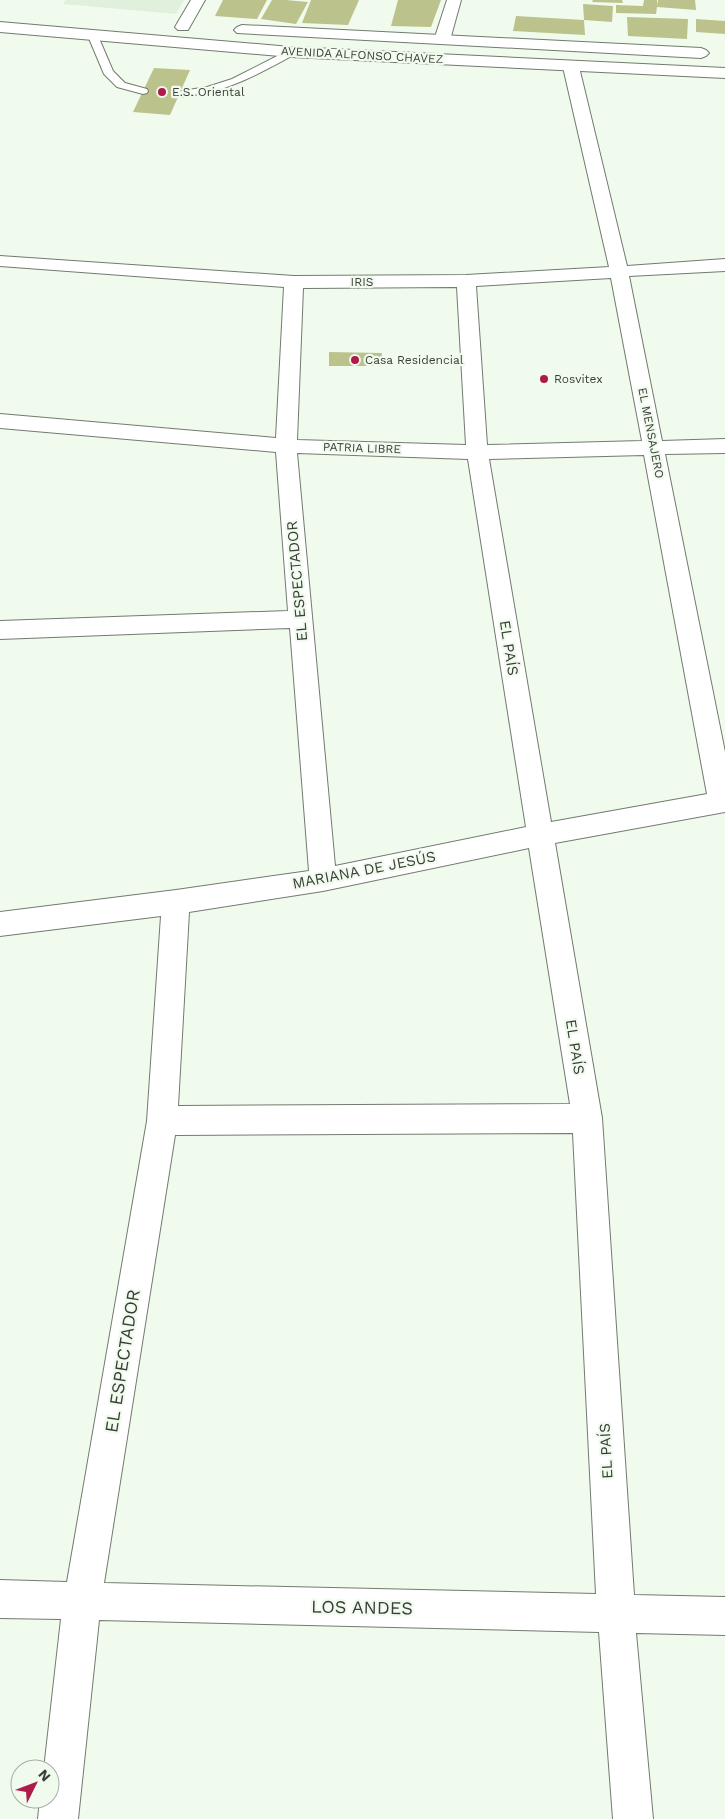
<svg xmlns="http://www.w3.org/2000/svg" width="725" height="1819" viewBox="0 0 725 1819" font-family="'Work Sans',sans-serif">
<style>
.built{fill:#e0f0dd}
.building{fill:#bbc28b}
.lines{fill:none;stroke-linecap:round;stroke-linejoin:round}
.lane-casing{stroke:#717b6f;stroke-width:2}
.street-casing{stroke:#717b6f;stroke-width:2}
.primary-casing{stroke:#717b6f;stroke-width:2}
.lane{fill:#fff;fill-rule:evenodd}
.street{fill:#fff;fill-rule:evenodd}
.primary{fill:#fff;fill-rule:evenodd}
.poi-dot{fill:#ae1b4b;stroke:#f0fbee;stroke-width:2}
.labels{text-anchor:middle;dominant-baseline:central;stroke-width:4.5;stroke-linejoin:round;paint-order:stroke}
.far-street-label{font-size:12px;fill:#3a3e39;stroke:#f0fbee}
.far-poi-label{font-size:12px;fill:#3a3e39;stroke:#f0fbee;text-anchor:start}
.street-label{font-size:15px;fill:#3a3e39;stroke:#f0fbee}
.near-street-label{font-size:18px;fill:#3a3e39;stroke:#f0fbee}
</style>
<rect width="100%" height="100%" fill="#f0fbee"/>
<path class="built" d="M66,0H184L176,14L63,4Z"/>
<g class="building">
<path d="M223,0H267L257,19L215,16Z"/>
<path d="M272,0H286L308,2L296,24L261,19Z"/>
<path d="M311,0H359L348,25L302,23Z"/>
<path d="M398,0H441L431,27L391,26Z"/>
<path d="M593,0H622L623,3L592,2Z"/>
<path d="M644,0H657V6L658,0H695L696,10L657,7L656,14L616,13V5L643,6Z"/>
<path d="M583,4L613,6L612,22L584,20Z"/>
<path d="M516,16L584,20L585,35L513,31Z"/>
<path d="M627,17L688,19L687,39L628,36Z"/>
<path d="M696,19L725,21V34L696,32Z"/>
<path d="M154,68L190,70L170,115L133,112Z"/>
<path d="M329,352L382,353L381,366H329Z"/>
</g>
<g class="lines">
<defs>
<g id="lane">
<path d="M93,33L98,36L113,71L125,83L147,89L148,91L147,93L143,94L117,87L104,74L88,36Z"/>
<path d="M291,49L296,52L295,54C262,72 231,90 193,95C186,96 180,99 175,94L176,92L207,87L232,79Z"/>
</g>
<g id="street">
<path d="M191,0H205L188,30H178L175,27Z"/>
<path d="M447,0H461L450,40L447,43H437L434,40Z"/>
<path d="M571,62L577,64L579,67L627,266L725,259V271L629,276L662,441L725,439V453L665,454L725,752V812L555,843L602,1118L634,1595L725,1597V1635L636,1633L653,1819H613L599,1632L99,1620L78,1819H38L40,1799H50V1769H44L61,1619L0,1618V1580L67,1582L147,1121L161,916L0,936V912L176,890L309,871L290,628L0,639V621L288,611L276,452L0,428V414L276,438L284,287L0,266V256L294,276L466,275L609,267L563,67L565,64ZM611,278L642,441L487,445L476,286ZM457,287L466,445L297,440L303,288ZM297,453L468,459L526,827L335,866ZM644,455L707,794L551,822L489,459ZM529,848L570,1104L178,1106L189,912L323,891ZM573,1133L596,1594L104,1583L175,1135Z"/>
</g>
<g id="primary">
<path d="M0,22L291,47L725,68V78L291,57L0,32Z"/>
<path d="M242,25L701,48L706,50L709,53L706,56L701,58L237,33L234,30L237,27Z"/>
</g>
</defs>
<use href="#lane" class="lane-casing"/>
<use href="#street" class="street-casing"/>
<use href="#primary" class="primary-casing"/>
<use href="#lane" class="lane"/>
<use href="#street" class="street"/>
<use href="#primary" class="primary"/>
</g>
<g class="poi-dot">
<circle cx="162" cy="92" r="5"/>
<circle cx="355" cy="360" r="5"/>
<circle cx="544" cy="379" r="5"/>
</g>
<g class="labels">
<g class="far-street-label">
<text transform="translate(362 55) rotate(3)">AVENIDA ALFONSO CHAVEZ</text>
<text x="362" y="282">IRIS</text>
<text transform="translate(651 433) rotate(79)">EL MENSAJERO</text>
<text transform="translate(362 448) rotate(2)">PATRIA LIBRE</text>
</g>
<g class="far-poi-label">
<text x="172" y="92">E.S. Oriental</text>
<text x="365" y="360">Casa Residencial</text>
<text x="554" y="379">Rosvitex</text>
</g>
<g class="street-label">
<text transform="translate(297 581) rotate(-95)">EL ESPECTADOR</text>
<text transform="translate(509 648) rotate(81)">EL PAÍS</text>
<text transform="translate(364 870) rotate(-11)">MARIANA DE JESÚS</text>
<text transform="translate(575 1047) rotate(81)">EL PAÍS</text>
<text transform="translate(606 1451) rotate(-93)">EL PAÍS</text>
</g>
<g class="near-street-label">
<text transform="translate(122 1361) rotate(-81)">EL ESPECTADOR</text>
<text transform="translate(362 1607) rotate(1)">LOS ANDES</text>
</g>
</g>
<g transform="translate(35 1784) rotate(48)"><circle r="24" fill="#f0fbee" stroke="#a7afa6"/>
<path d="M0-4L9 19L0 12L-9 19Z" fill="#ae1b4b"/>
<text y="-8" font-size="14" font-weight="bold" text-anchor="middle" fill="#3a3e39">N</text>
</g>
</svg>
